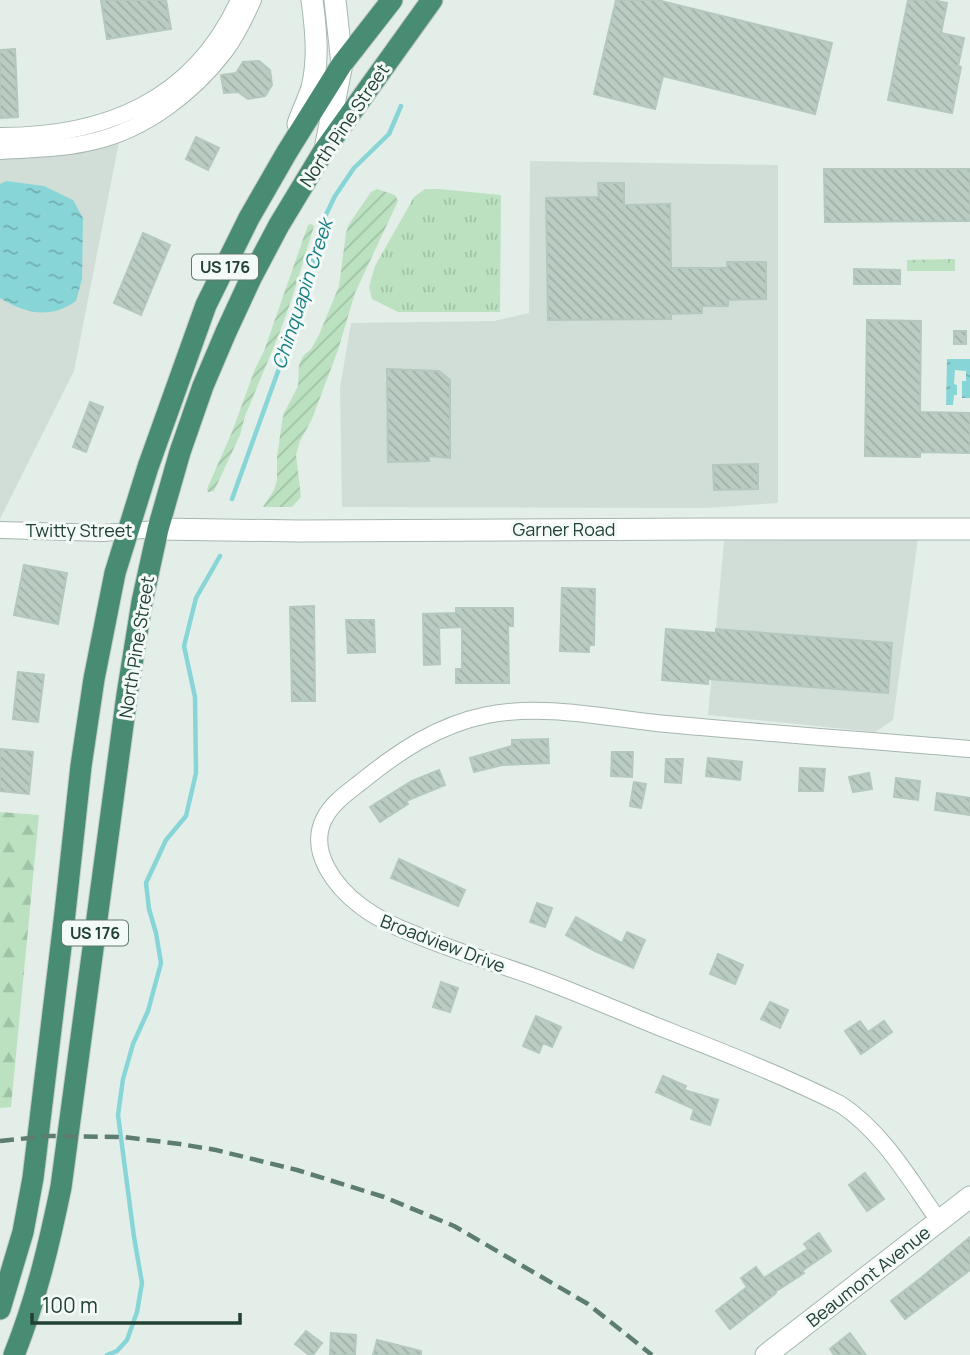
<svg xmlns="http://www.w3.org/2000/svg" width="970" height="1355" viewBox="0 0 970 1355" font-family="Manrope,sans-serif">
<style>
.built{fill:#d1ded7}
.grass{fill:url(#grass-tufts)}
.forest{fill:url(#forest-firs)}
.park{fill:url(#park-crowns)}
.garden{fill:url(#garden-furrows)}
.water{fill:url(#water-ripples)}
.lines{fill:none;stroke-linecap:round;stroke-linejoin:round}
.stream{stroke:#88d5d7;stroke-width:4.5}
.building{fill:url(#building-back-hatch);stroke:#b5c8be;stroke-width:2}
.minor-casing{stroke:#a5b7af;stroke-width:18}
.tertiary-casing{stroke:#a5b7af;stroke-width:23}
.trunk-casing{stroke:#c1cac6;stroke-width:23}
.minor{stroke:#fff;stroke-width:16}
.tertiary{stroke:#fff;stroke-width:21}
.trunk{stroke:#488c73;stroke-width:21}
.rail{stroke:#5c7d70;stroke-width:4.5;stroke-dasharray:14 7;stroke-linecap:butt}
.labels{text-anchor:middle;dominant-baseline:central;stroke-width:6;stroke-linejoin:round;paint-order:stroke}
.shield{fill:#f4faf7;stroke:#60786f;stroke-width:2}
.shield-label{font-size:16px;font-weight:bold;fill:#214135}
.street-label{font-size:18px;fill:#214135;stroke:#f4faf7}
.water-label{font-size:19px;font-style:italic;fill:#167e82;stroke:#f4faf7}
</style>
<defs>
<pattern id="grass-tufts" width="24" height="20" patternUnits="userSpaceOnUse" patternTransform="scale(1.75)"><rect width="24" height="20" fill="#bbe1c0"/><path d="M3 7l-1-3M5 7V3M7 7l1-3M15 17l-1-3M17 17v-4M19 17l1-3" fill="none" stroke="#a0c2a6"/></pattern>
<pattern id="forest-firs" width="22" height="20" patternUnits="userSpaceOnUse" patternTransform="scale(1.75)"><rect width="22" height="20" fill="#bbe1c0"/><path d="M5 1l3.5 6h-7zM16 11l3.5 6h-7z" fill="#a0c2a6"/></pattern>
<pattern id="park-crowns" width="20" height="18" patternUnits="userSpaceOnUse" patternTransform="scale(1.75)"><rect width="20" height="18" fill="#bbe1c0"/><path d="M2 6a3 3 0 1 1 6 0M12 15a3 3 0 1 1 6 0" fill="none" stroke="#a0c2a6"/></pattern>
<pattern id="garden-furrows" width="10" height="10" patternUnits="userSpaceOnUse" patternTransform="scale(1.75)"><rect width="10" height="10" fill="#bbe1c0"/><path d="M-1 1l2-2M0 10L10 0M9 11l2-2" fill="none" stroke="#a0c2a6"/></pattern>
<pattern id="water-ripples" width="26" height="14" patternUnits="userSpaceOnUse" patternTransform="scale(1.75)"><rect width="26" height="14" fill="#88d5d7"/><path d="M2 4q2-2 4 0t4 0M15 11q2-2 4 0t4 0" fill="none" stroke="#6faeaf"/></pattern>
<pattern id="building-back-hatch" width="6" height="6" patternUnits="userSpaceOnUse" patternTransform="scale(1.75)"><rect width="6" height="6" fill="#bbccc3"/><path d="M-1 5l2 2M0 0l6 6M5-1l2 2" fill="none" stroke="#a0b0a8"/></pattern>
</defs>
<rect width="100%" height="100%" fill="#e3eee8"/>
<g class="built">
<path d="M121,132L74,371L0,519V135Z"/>
<path d="M530,161L778,165V503L706,508L342,507L340,388L351,323L494,321L529,313Z"/>
<path d="M918,539L893,720L875,732L708,715L724,541Z"/>
</g>
<path class="grass" d="M425,189H439L501,195L500,312H398L372,299L369,287L375,266L414,197Z"/>
<path class="forest" d="M0,812L39,815L11,1107L0,1108Z"/>
<path class="park" d="M955,259V271H907V260Z"/>
<g class="garden">
<path d="M377,189L395,195L398,201L355,293L338,350L312,419L300,441L296,455L301,497L292,507H263L274,490L277,480V457L282,422L284,413L298,386L299,365L303,356L311,349L319,335L339,286L346,233L349,224L371,192Z"/>
<path d="M311,224L314,226L293,295L280,332L245,416L240,435L214,491L208,492L207,489L232,432L255,369L264,351L308,225Z"/>
</g>
<g class="water">
<path d="M6,181L44,186L73,200L83,218L82,279L76,301C51,319 26,314 0,298V184Z"/>
<path d="M947,359H970V398H962V381H966V371L955,370L954,384L957,385V395H954L953,405H946Z"/>
</g>
<g class="lines">
<g class="stream">
<path d="M232,499L307,291L320,227L335,196L354,168L389,134L401,106"/>
<path d="M107,1355L117,1351L127,1340L137,1312L142,1283L134,1237L118,1115L123,1079L133,1044L148,1011L161,963L156,933L149,909L146,883L166,840L186,816L196,773L195,697L184,646L196,598L220,556"/>
</g>
</g>
<g class="building">
<path d="M101,0H166L171,29L107,39Z"/>
<path d="M616,0H657L832,43L815,114L663,76L655,109L594,94Z"/>
<path d="M908,0H933L947,3L941,33L964,38L958,66L961,67L952,113L888,100Z"/>
<path d="M15,49L18,117L0,118V50Z"/>
<path d="M259,61L270,70L272,85L265,96L248,99L238,92L224,93L221,75L236,73L243,62Z"/>
<path d="M196,137L219,148L208,170L186,159Z"/>
<path d="M824,169H970V221L825,222Z"/>
<path d="M598,183H624V205L670,204L671,268H727V262H766V299L728,300V306H702V313L671,314V319L548,320L546,198L599,197Z"/>
<path d="M143,233L170,245L141,315L114,303Z"/>
<path d="M854,269L900,270V284H854Z"/>
<path d="M867,320L921,321L920,412L970,413V453L920,452V457L865,456Z"/>
<rect x="954" y="331" width="12" height="13"/>
<path d="M387,369L439,371L450,380V458L429,456V461L388,462Z"/>
<path d="M90,402L103,407L86,452L73,447Z"/>
<path d="M758,464V489L714,490L713,465Z"/>
<path d="M24,565L67,573L58,624L14,615Z"/>
<path d="M562,588L595,589L594,645H589V652L560,651Z"/>
<path d="M314,606L315,701H292L290,607Z"/>
<path d="M456,608H513V626H508L509,683H456V669H462V627L439,628L440,664L424,665L423,614L456,613Z"/>
<path d="M346,620H374L375,652L348,653Z"/>
<path d="M666,629L716,633V629L892,643L888,693L708,679V684L662,680Z"/>
<path d="M18,672L44,675L38,722L13,719Z"/>
<path d="M548,739L549,763L502,765L474,772L470,758L512,746V740Z"/>
<path d="M0,749L33,752L29,794L0,791Z"/>
<path d="M612,752H633L632,777L611,776Z"/>
<path d="M708,758L742,762L740,780L706,776Z"/>
<path d="M666,759H683L681,783L665,782Z"/>
<path d="M800,768L825,769L823,791H799Z"/>
<path d="M439,770L445,785L406,801L408,804L380,822L370,807L412,781Z"/>
<path d="M869,773L872,789L853,792L849,777Z"/>
<path d="M896,778L920,781L918,800L894,797Z"/>
<path d="M634,782L646,784L641,808L630,806Z"/>
<path d="M937,793L970,798V815L935,810Z"/>
<path d="M399,859L465,890L458,906L391,878Z"/>
<path d="M537,903L552,908L545,927L530,922Z"/>
<path d="M576,917L622,943L627,932L645,940L633,968L595,951L566,935Z"/>
<path d="M718,954L743,965L735,984L710,974Z"/>
<path d="M441,982L458,988L450,1012L433,1007Z"/>
<path d="M770,1002L788,1010L780,1028L761,1019Z"/>
<path d="M536,1016L561,1027L552,1047L543,1043L539,1053L523,1046Z"/>
<path d="M860,1021L868,1032L884,1021L892,1032L861,1054L845,1031Z"/>
<path d="M663,1076L686,1086L684,1090L718,1100L710,1125L691,1119L694,1109L656,1092Z"/>
<path d="M865,1173L884,1199L867,1211L849,1185Z"/>
<path d="M819,1233L831,1251L802,1271L804,1273L775,1292L776,1293L730,1329L716,1311L747,1287L741,1278L756,1267L764,1278L808,1249L804,1244Z"/>
<path d="M970,1237V1270L905,1319L891,1301L922,1277Z"/>
<path d="M306,1331L322,1343L313,1355H309L295,1344Z"/>
<path d="M331,1333L356,1335L355,1355H330Z"/>
<path d="M850,1333L866,1355H834L830,1349Z"/>
<path d="M377,1340L421,1351V1355H373Z"/>
</g>
<g class="lines">
<defs>
<g id="minor">
<path d="M0,136C105,136 193,101 239,0"/>
<path d="M0,151C32,149 64,149 95,141C146,129 194,92 225,51C237,35 245,18 253,0"/>
<path d="M0,530L103,533L158,529"/>
<path d="M939,1221C910,1180 883,1132 840,1104C782,1075 720,1051 659,1027C619,1011 578,993 537,978C496,963 454,951 414,934C395,927 378,919 362,907C335,887 308,852 324,819C332,803 348,792 361,782C399,751 438,725 487,715C542,704 601,717 656,723C761,733 865,740 970,749"/>
</g>
<g id="tertiary">
<path d="M298,124C302,112 308,100 312,88C319,58 316,30 312,0"/>
<path d="M325,149L342,64L335,0"/>
<path d="M158,529L299,531L707,529H970"/>
<path d="M766,1355L970,1197"/>
</g>
<g id="trunk">
<path d="M0,1309L23,1232L33,1178L65,913L81,766L94,679L115,573L148,467L206,305L249,218L287,152L342,64L392,0"/>
<path d="M14,1355C36,1300 49,1245 61,1187L127,695L142,602L158,529L180,452L203,386L226,332L251,278L279,225L325,149L432,0"/>
</g>
</defs>
<use href="#minor" class="minor-casing"/>
<use href="#tertiary" class="tertiary-casing"/>
<use href="#trunk" class="trunk-casing"/>
<use href="#minor" class="minor"/>
<use href="#tertiary" class="tertiary"/>
<use href="#trunk" class="trunk"/>
<path class="rail" d="M0,1141L49,1136L123,1137L180,1144L216,1150L297,1170L384,1197L454,1226L588,1304L652,1355"/>
</g>
<g class="labels">
<g class="shield">
<rect x="192" y="254.5" width="66" height="25" rx="5"/>
<rect x="62" y="920.5" width="66" height="25" rx="5"/>
</g>
<g class="shield-label">
<text x="225" y="267">US 176</text>
<text x="95" y="933">US 176</text>
</g>
<g class="street-label">
<text transform="translate(344 125) rotate(-56)">North Pine Street</text>
<text x="564" y="529">Garner Road</text>
<text x="79" y="530">Twitty Street</text>
<text transform="translate(136 647) rotate(-81)">North Pine Street</text>
<text transform="translate(443 943) rotate(21)">Broadview Drive</text>
<text transform="translate(868 1276) rotate(-38)">Beaumont Avenue</text>
</g>
<g class="water-label">
<text transform="translate(302 294) rotate(-72)">Chinquapin Creek</text>
</g>
</g>
<path d="M32 1313v10h208v-10" fill="none" stroke="#214135" stroke-width="3.5"/>
<text x="42" y="1313" font-size="21" fill="#214135" stroke="#f4faf7" stroke-width="5" paint-order="stroke">100 m</text>
</svg>
